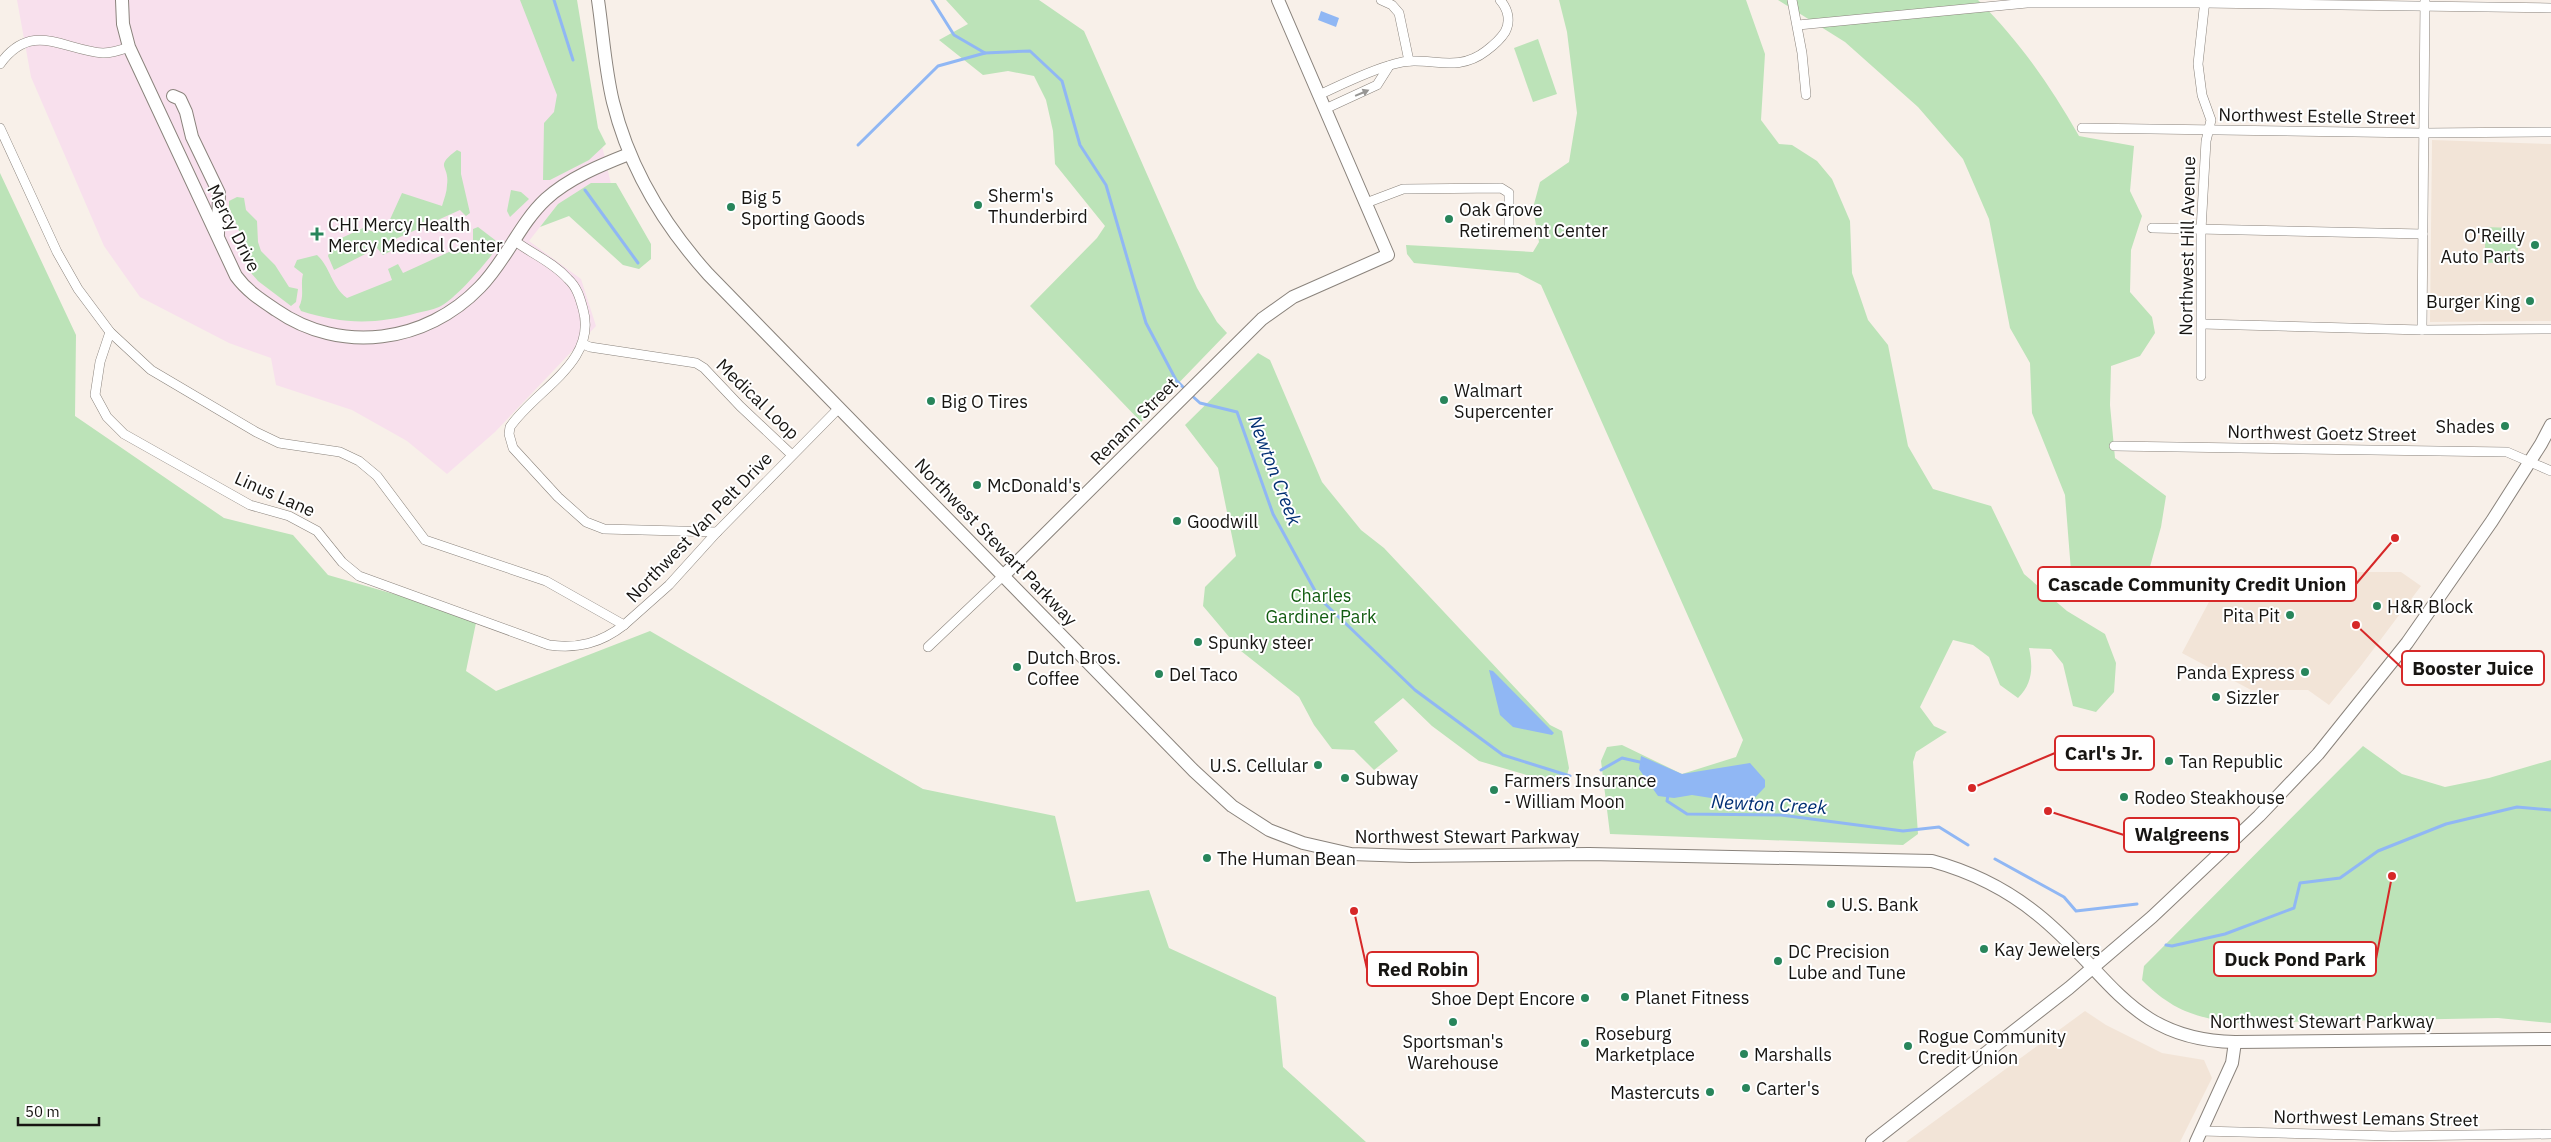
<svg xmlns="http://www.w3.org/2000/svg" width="2551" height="1142" viewBox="0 0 2551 1142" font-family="'IBM Plex Sans',sans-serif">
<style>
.built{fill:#f2e4d7}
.medical{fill:#f8e0ed}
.green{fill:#bce3b8}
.water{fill:#90b7f4}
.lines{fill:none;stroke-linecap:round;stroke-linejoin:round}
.stream{stroke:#90b7f4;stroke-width:3}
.street-casing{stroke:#8a837c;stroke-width:10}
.secondary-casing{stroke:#8a837c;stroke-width:14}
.street{stroke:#fff;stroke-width:9}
.secondary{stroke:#fff;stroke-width:12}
.oneway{fill:#979694}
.poi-dot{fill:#28855b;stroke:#fff;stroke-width:2}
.labels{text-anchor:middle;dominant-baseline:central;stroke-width:4;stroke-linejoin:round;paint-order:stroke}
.street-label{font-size:18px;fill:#171512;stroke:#fff}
.poi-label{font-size:18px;fill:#171512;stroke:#fff;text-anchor:start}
.park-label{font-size:18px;fill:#125c10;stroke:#fff}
.water-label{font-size:19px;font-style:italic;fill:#012f73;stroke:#fff}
.leader{fill:none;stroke:#d62828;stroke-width:2}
.callout-dot{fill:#d62828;stroke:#fff;stroke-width:2}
.callout{fill:#fff;stroke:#d62828;stroke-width:2}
.callout-label{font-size:19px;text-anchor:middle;font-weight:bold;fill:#171512}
</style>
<rect width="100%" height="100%" fill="#f8f0e9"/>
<g class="built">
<path d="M2432,140L2551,144V321L2430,322Z"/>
<path d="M2231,572H2401L2421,586L2360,667L2329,705L2308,690H2251L2182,653L2220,581Z"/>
<path d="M2085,1011L2106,1025L2162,1053L2204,1060L2212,1078L2180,1142H1906Z"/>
</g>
<path class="medical" d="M17,0H575L584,70L612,188L558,204L529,241L581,279L596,326L495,432L447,474L407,441L352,410L276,385L271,358L229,343L140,297L104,246L31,77Z"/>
<g class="green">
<path d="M520,0H577L598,128L606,144L589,160L550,180H543L544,123L554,112L557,95Z"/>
<path d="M946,0H1039L1084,31L1197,288L1217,322L1227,333L1141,422L1030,306L1097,238L1105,226L1055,164L1053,131L1046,100L1034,76L1008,71L983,75L939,40L968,24Z"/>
<path d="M1559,0H1746L1765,54L1761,120L1779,144L1792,145L1817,161L1832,179L1850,221L1852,273L1868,320L1888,345L1908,446L1933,489L1991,506L2024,574L2067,611L2105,634L2116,663L2114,692L2096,712L2073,706L2063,664L2051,649L2029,648C2033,667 2033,683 2018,698L2000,685L1989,657L1973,645L1953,640L1920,707L1934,726L1947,732L1916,752L1913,762L1918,834L1903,845L1610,834L1601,761L1607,747L1622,745L1682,774L1736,757L1743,740L1541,285L1518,273L1414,263L1407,254L1406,245L1533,252L1539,242L1533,208L1540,182L1569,162L1577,113L1567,32Z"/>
<path d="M1778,0H1978C2020,42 2050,85 2079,136L2134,146L2130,191L2142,216L2131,250L2130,292L2152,317L2155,333L2140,356L2111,366L2110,405L2115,458L2166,496L2161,527L2143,592L2125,602L2071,571L2065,495L2032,413L2030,363L2010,328L1989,219L1963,159L1918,107L1845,42Z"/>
<path d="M1538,39L1557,94L1533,102L1514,48Z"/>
<path d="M457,150L461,152V174L470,213L466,216L460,210L391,241L395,249L383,255L377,248L334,270L328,256L333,242L363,228L374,232L387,226L402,193L442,206C444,199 447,192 447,185C450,164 433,168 457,150Z"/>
<path d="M0,173L76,335L75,416L224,518L293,535L328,575L477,618L466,671L496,691L650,631L923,789L1055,816L1076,902L1149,890L1169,948L1276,997L1283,1067L1366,1142H0Z"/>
<path d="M591,183H616L651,244V259L639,269L623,265L569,216L540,227L558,204Z"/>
<path d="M511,190L521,192L529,199L510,217L507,211Z"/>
<path d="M237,197L244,198L246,210L257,221L258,242L261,251L275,265L289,287L298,289L296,302L291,306L258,281L246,267L247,250L229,207V201Z"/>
<path d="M478,227L495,240L497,248C485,264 456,299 439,307C432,310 424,311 417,313C375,325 342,324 301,311L299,307C305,295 300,286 303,274L294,267L297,260L317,255C331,268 331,286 347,298L392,280L388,269L398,264L403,273L473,241V229Z"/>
<path d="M2485,227L2513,228V233L2518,234V262L2485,263Z"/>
<path d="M1258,353L1270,360L1322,482L1361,530L1384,548L1550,725L1562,731L1569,768L1564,786L1479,761L1432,726L1403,698L1374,722L1398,751L1374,770L1354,750L1332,749L1314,725L1299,697L1241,651L1203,606L1205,587L1236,556L1218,468L1185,425Z"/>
<path d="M2363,746L2402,774L2445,787L2489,778L2551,760V1023L2498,1018L2229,1023C2190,1015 2171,1009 2142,980L2144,966Z"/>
</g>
<g class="water">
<path d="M1321,11L1339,18L1336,27L1318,20Z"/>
<path d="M1489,670L1493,671L1554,733L1552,735L1513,727L1500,715Z"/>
<path d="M1641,756L1682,774L1750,763L1765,780V787L1749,804L1692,795L1674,798L1658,796L1639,769Z"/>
</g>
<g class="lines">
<g class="stream">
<path d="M554,0L573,60"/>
<path d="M932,0L954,35L985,53L1030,51L1062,81L1080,145L1106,185L1146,323L1176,380L1185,389"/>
<path d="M858,145L938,66L985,53"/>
<path d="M585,190L638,263"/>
<path d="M1190,394L1200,403L1237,412L1273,514L1319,598L1415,690L1503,755L1570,776"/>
<path d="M1601,770L1622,758L1644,763"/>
<path d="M1668,795L1667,801L1687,814L1781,815L1903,831L1939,827L1968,845"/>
<path d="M1995,859L2064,897L2076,911L2137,904"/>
<path d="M2166,945L2172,946L2225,934L2294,908L2300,883L2340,878L2378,851L2446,824L2517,807L2551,810"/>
</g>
<defs>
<g id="street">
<path d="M1381,0L1392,5L1399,13L1409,61"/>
<path d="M1792,0L1802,53L1806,95"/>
<path d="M1798,25L2027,3H2204L2551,8"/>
<path d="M0,64C32,20 63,50 103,53C112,53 121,50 129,47"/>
<path d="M1319,95C1343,84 1368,71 1394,64C1427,54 1455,75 1486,51C1494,45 1500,40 1505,32C1511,21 1508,9 1500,0"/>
<path d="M1325,109L1377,85L1389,66"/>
<path d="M0,128L57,252L78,289L110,332L151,370L256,432L279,443L340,452L359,461L377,476L425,540L546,581L624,625L669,585L717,532L839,408"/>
<path d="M2082,128L2423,133L2551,132"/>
<path d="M1366,203L1403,189L1501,188L1509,193V234"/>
<path d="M2152,228L2423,234"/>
<path d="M515,241C532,254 553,262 568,279C577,287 580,298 583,309C598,362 536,389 510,427L509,434L513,448L558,497L586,522L604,529L717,532"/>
<path d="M2202,324L2422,330L2551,329"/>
<path d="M2422,330L2425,0"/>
<path d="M110,332L100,362L95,395L107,417L124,434L250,505L289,516L317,531L342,562L359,576L549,645C578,649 601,643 624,625"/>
<path d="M583,344L590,347L696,363L704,368L740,406L792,455"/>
<path d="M2201,376V230L2206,141L2211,120L2202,95L2198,64L2205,0"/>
<path d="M2114,446L2507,452L2551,471"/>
<path d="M928,647L1004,575"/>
<path d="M2201,1131L2393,1136L2551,1134"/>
</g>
<g id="secondary">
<path d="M122,0L123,24L129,47L236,276C247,291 261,300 276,310C341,355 426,343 480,287C506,261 519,224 546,199C569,178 601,165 629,154"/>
<path d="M598,0C603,34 605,69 613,102C629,167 663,224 708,274L1194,771L1232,806L1269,830L1303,843L1351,854L1411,856L1589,854L1932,861C1972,872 2005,888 2037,914C2110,972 2129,1040 2235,1042L2551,1039"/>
<path d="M173,96L180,99L186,112L192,137L219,193L218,234"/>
<path d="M1004,575L1262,319L1293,297L1388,255L1278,0"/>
<path d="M1872,1142L2069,988L2152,917L2259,816L2318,754L2407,643L2492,521L2541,444L2551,425"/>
<path d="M2196,1142L2232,1063L2235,1042"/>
</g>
</defs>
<use href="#street" class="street-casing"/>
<use href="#secondary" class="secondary-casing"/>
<use href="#street" class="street"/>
<use href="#secondary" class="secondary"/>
</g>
<defs><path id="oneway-solid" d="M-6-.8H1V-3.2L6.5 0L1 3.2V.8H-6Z" transform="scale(1.25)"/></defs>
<use class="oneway" href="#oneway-solid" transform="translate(1362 93) rotate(-23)"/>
<g class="poi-dot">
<circle cx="978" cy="205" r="5"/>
<circle cx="731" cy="207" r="5"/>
<circle cx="1449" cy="219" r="5"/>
<path d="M314.5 226.5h5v5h5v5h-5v5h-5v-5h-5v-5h5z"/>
<circle cx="2535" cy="245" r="5"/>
<circle cx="2530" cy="301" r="5"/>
<circle cx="1444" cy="400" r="5"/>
<circle cx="931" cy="401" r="5"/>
<circle cx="2505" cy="426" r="5"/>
<circle cx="977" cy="485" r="5"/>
<circle cx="1177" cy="521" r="5"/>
<circle cx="2377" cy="606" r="5"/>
<circle cx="2290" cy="615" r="5"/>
<circle cx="1198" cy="642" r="5"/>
<circle cx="1017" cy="667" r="5"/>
<circle cx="2305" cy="672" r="5"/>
<circle cx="1159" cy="674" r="5"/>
<circle cx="2216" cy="697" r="5"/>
<circle cx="2169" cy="761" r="5"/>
<circle cx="1318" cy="765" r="5"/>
<circle cx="1345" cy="778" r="5"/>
<circle cx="1494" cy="790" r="5"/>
<circle cx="2124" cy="797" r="5"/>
<circle cx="1207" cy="858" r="5"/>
<circle cx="1831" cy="904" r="5"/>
<circle cx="1984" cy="949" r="5"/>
<circle cx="1778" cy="961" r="5"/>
<circle cx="1625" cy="997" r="5"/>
<circle cx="1585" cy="998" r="5"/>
<circle cx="1453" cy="1022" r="5"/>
<circle cx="1585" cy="1043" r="5"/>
<circle cx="1908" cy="1046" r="5"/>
<circle cx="1744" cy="1054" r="5"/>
<circle cx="1746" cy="1088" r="5"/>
<circle cx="1710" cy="1092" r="5"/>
</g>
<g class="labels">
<g class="street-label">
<text transform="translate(2317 116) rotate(1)">Northwest Estelle Street</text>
<text transform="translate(234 228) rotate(63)">Mercy Drive</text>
<text transform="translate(2187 246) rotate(-89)">Northwest Hill Avenue</text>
<text transform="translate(758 399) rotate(44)">Medical Loop</text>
<text transform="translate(1134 421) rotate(-45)">Renann Street</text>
<text transform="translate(2322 433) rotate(1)">Northwest Goetz Street</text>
<text transform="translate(275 494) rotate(24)">Linus Lane</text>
<text transform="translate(699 527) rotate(-46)">Northwest Van Pelt Drive</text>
<text transform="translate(996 542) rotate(46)">Northwest Stewart Parkway</text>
<text x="1467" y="836">Northwest Stewart Parkway</text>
<text x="2322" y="1021">Northwest Stewart Parkway</text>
<text transform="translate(2376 1118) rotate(1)">Northwest Lemans Street</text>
</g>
<g class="poi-label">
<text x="988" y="195">Sherm's<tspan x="988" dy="21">Thunderbird</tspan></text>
<text x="741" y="197">Big 5<tspan x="741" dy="21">Sporting Goods</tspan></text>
<text x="1459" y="209">Oak Grove<tspan x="1459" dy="21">Retirement Center</tspan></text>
<text x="328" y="224">CHI Mercy Health<tspan x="328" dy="21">Mercy Medical Center</tspan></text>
<text x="2525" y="235" text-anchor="end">O'Reilly<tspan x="2525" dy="21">Auto Parts</tspan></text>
<text x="2520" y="301" text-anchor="end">Burger King</text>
<text x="1454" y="390">Walmart<tspan x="1454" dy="21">Supercenter</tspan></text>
<text x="941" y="401">Big O Tires</text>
<text x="2495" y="426" text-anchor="end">Shades</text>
<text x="987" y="485">McDonald's</text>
<text x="1187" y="521">Goodwill</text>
<text x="2387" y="606">H&amp;R Block</text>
<text x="2280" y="615" text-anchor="end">Pita Pit</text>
<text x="1208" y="642">Spunky steer</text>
<text x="1027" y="657">Dutch Bros.<tspan x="1027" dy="21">Coffee</tspan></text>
<text x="2295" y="672" text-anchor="end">Panda Express</text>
<text x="1169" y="674">Del Taco</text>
<text x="2226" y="697">Sizzler</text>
<text x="2179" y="761">Tan Republic</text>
<text x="1308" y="765" text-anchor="end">U.S. Cellular</text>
<text x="1355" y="778">Subway</text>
<text x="1504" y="780">Farmers Insurance<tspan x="1504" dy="21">- William Moon</tspan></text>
<text x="2134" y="797">Rodeo Steakhouse</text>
<text x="1217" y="858">The Human Bean</text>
<text x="1841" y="904">U.S. Bank</text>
<text x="1994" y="949">Kay Jewelers</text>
<text x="1788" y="951">DC Precision<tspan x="1788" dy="21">Lube and Tune</tspan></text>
<text x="1635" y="997">Planet Fitness</text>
<text x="1575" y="998" text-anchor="end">Shoe Dept Encore</text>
<text x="1595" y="1033">Roseburg<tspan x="1595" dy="21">Marketplace</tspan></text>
<text x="1918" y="1036">Rogue Community<tspan x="1918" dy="21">Credit Union</tspan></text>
<text x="1453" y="1041" text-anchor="middle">Sportsman's<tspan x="1453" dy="21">Warehouse</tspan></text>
<text x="1754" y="1054">Marshalls</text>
<text x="1756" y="1088">Carter's</text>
<text x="1700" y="1092" text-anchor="end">Mastercuts</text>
</g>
<g class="park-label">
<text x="1321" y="595">Charles<tspan x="1321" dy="21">Gardiner Park</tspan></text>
</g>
<g class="water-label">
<text transform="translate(1275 470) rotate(69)">Newton Creek</text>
<text transform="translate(1769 804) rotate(3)">Newton Creek</text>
</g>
</g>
<path class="leader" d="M2395 538L2356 584M2356 625L2402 668M1972 788L2055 753M2048 811L2124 835M2392 876L2376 959M1354 911L1367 969"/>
<g class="callout-dot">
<circle cx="2395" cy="538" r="5"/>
<circle cx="2356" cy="625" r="5"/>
<circle cx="1972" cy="788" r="5"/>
<circle cx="2048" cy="811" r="5"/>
<circle cx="2392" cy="876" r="5"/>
<circle cx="1354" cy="911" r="5"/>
</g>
<g class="callout">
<rect x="2038" y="567" width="318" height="34" rx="5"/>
<rect x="2402" y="651" width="142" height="34" rx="5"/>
<rect x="2055" y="736" width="99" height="34" rx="5"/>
<rect x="2124" y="818" width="115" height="34" rx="5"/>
<rect x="2214" y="942" width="162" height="34" rx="5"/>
<rect x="1367" y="952" width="111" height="34" rx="5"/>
</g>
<g class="callout-label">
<text x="2197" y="591">Cascade Community Credit Union</text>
<text x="2473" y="675">Booster Juice</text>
<text x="2104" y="760">Carl's Jr.</text>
<text x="2182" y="841">Walgreens</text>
<text x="2295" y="966">Duck Pond Park</text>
<text x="1423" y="976">Red Robin</text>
</g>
<path d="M18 1117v8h81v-8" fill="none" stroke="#171512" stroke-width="2.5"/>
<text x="25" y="1117" font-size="15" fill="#171512" stroke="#ffffff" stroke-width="4" paint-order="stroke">50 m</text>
</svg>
